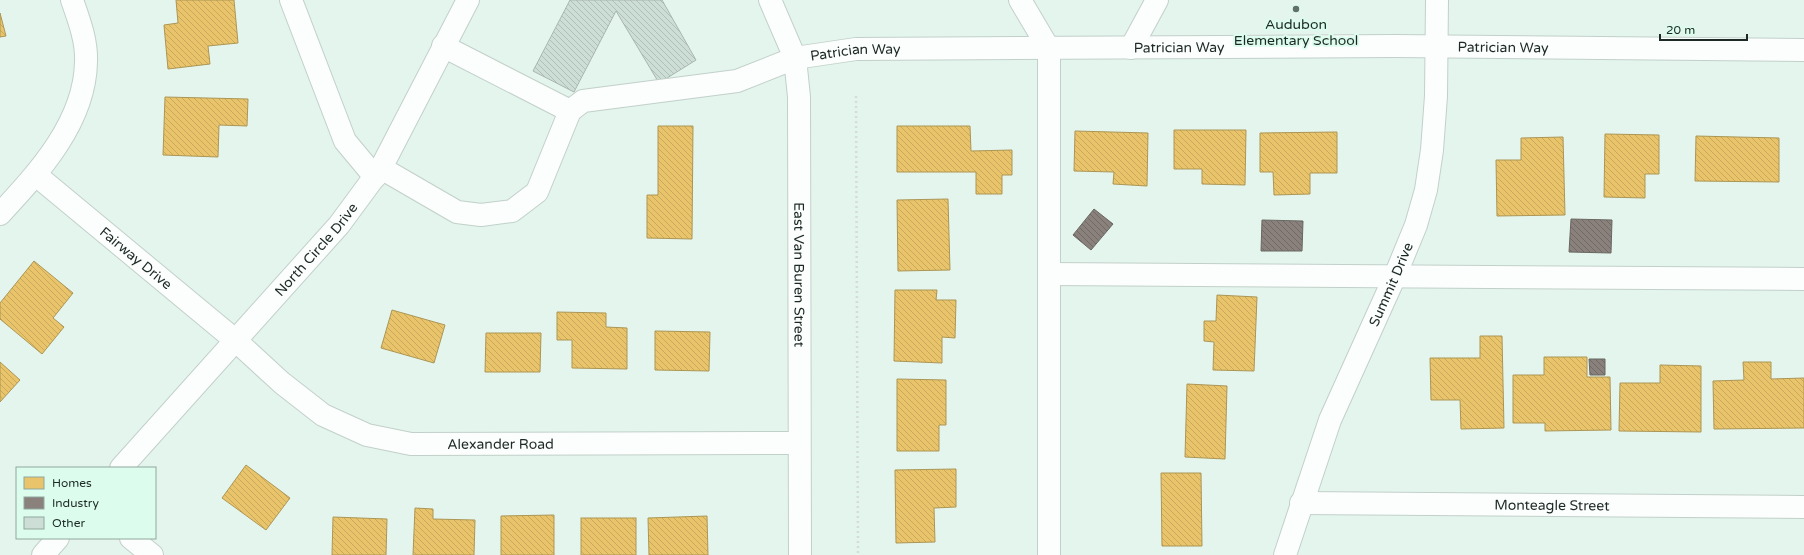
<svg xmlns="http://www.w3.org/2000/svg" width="1804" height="555" viewBox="0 0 1804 555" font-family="'Varela Round',sans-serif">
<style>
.homes{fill:url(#homes-back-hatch);stroke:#ac9655}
.industry{fill:url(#industry-back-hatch);stroke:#696762}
.building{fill:url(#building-back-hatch);stroke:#a9b6b0}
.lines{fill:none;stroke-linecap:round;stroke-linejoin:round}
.minor-casing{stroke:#c2d0ca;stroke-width:24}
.major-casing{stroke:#c2d0ca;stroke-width:24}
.path{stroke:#d6dcd9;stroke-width:2.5;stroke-dasharray:2 3;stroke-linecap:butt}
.minor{stroke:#fbfefc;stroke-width:22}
.major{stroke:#fbfefc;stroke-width:22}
.poi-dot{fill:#63706a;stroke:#dcfdee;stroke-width:1.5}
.labels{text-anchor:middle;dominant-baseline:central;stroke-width:4;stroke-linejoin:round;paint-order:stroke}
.poi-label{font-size:14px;fill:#1d2924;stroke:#dcfdee}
.street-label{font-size:14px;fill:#1d2924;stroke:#dcfdee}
</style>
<defs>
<pattern id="homes-back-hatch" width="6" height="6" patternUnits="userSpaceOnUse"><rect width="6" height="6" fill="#e9c46a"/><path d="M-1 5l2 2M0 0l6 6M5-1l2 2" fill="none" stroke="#c7a85c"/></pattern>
<pattern id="industry-back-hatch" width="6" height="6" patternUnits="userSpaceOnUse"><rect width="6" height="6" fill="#8a817c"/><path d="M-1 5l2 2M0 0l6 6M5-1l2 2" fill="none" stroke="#706a65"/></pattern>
<pattern id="building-back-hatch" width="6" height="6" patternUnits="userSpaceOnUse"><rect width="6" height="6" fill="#cdded6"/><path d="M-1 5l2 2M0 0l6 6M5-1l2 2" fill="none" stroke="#b0beb8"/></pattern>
</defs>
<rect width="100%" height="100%" fill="#e4f5ed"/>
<g class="homes">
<path d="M176,0H234L238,43L208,46L210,64L168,69L164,25L178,23Z"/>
<path d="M0,13L6,36L0,37Z"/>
<path d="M165,97L248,99L247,126L219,125L218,157L163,155Z"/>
<path d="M658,126H693L692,239L647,238V195H658Z"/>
<path d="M897,126H970L971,151L1012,150V175H1002V194H976V172H897Z"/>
<path d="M1174,130H1246L1245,185L1202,184V169H1174Z"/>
<path d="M1075,131L1148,133L1147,186L1113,184L1114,172L1074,171Z"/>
<path d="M1337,132V173H1310V194L1274,195L1273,172H1260V133Z"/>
<path d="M1605,134L1659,135V174H1645V198L1604,197Z"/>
<path d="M1696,136L1779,138V182L1695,181Z"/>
<path d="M1563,137L1565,215L1497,216L1496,160H1521V138Z"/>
<path d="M948,199L950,270L898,271L897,200Z"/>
<path d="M34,261L73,293L53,318L64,327L42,354L0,319V303Z"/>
<path d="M895,290H937L936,300H956L955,338L942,337V363L894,361Z"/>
<path d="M1217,295L1257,297L1254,371L1213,370L1214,342L1204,341V321H1216Z"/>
<path d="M392,310L445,325L434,363L381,348Z"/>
<path d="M557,312L606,313V327L627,328V369L572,368V340H557Z"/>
<path d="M655,331L710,332L709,371L655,370Z"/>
<path d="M486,333H541L540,372H485Z"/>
<path d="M1480,336H1502L1504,428L1461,429L1460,400H1431L1430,358H1480Z"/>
<path d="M1544,357H1587V377H1610L1611,430L1545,431V423H1513V375H1544Z"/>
<path d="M0,362L20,380L0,402Z"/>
<path d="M1743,362H1771V379L1804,378V428L1714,429L1713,381L1744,380Z"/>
<path d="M1660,365L1701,366V432L1619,431L1620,383H1660Z"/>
<path d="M897,379L946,380V425H939V451H897Z"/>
<path d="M1187,384L1227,386L1225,459L1185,457Z"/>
<path d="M246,465L290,498L266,530L222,498Z"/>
<path d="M956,469V507L934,508L935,542L896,543L895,470Z"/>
<path d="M1161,473H1201L1202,546H1162Z"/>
<path d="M415,508L433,509V519L475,520L474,555H413Z"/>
<path d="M554,515V555H501V516Z"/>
<path d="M707,516L708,555H649L648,518Z"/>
<path d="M333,517L387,519L386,555H332Z"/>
<rect x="581" y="518" width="55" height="37"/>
</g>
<g class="industry">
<path d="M1094,209L1113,224L1091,250L1073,235Z"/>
<path d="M1571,219L1612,220L1611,253L1569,252Z"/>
<path d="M1262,220L1303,221L1302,251H1261Z"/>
<path d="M1589,359H1605V375H1590Z"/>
</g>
<path class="building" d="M570,0H662L696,60L659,83L616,11L574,92L533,71Z"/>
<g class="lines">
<defs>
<g id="minor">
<path d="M291,0L345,141L375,177"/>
<path id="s1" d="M770,0L795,58L799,97L800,555"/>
<path d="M1020,0L1049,49V555"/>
<path d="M443,46L570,111"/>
<path d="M1131,48L1157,0"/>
<path id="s2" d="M381,168L457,212L481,215L512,211L537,192L570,111L583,101L737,81L795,58L856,49L1395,46L1804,50"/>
<path id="s3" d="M36,175L235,340L282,383L323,415L367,435L411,444L799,443"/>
<path d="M0,214C39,172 85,122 86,62C87,41 79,20 72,0"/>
<path d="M1049,274L1804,279"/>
<path id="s4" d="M1301,503L1804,507"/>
<path d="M131,538L152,555"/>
<path id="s5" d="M1285,555L1330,420L1395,276L1416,225L1426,190L1432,150L1436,96L1437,0"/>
</g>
<g id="major">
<path id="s6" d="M121,468L339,225L381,168L468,0"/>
<path d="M43,555L58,538"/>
</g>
</defs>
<use href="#minor" class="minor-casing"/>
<use href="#major" class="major-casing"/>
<path class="path" d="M856,96L858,555"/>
<use href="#minor" class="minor"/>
<use href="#major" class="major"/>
</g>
<circle class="poi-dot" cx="1296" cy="9" r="4"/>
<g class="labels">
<g class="poi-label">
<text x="1296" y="24">Audubon<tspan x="1296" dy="16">Elementary School</tspan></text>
</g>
<g class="street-label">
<text stroke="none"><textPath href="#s2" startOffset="881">Patrician Way</textPath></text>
<text stroke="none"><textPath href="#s2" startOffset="1205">Patrician Way</textPath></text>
<text stroke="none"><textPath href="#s2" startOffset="557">Patrician Way</textPath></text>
<text stroke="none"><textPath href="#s6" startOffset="293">North Circle Drive</textPath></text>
<text stroke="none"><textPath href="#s3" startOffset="130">Fairway Drive</textPath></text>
<text stroke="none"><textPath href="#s1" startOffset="280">East Van Buren Street</textPath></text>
<text stroke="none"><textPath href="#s5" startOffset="291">Summit Drive</textPath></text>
<text stroke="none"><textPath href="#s3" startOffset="557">Alexander Road</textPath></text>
<text stroke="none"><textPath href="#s4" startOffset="251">Monteagle Street</textPath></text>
</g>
</g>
<rect x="16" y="467" width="140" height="72" fill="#dcfdee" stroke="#90a89d"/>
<rect x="24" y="477" width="20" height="12" fill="#e9c46a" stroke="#90a89d"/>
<text x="52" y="487" font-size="12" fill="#1d2924">Homes</text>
<rect x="24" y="497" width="20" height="12" fill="#8a817c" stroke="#90a89d"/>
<text x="52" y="507" font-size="12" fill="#1d2924">Industry</text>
<rect x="24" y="517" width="20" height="12" fill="#cdded6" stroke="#90a89d"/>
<text x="52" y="527" font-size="12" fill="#1d2924">Other</text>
<path d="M1660 34v6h87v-6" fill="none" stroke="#1d2924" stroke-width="2"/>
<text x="1666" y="34" font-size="12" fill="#1d2924" stroke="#dcfdee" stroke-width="3" paint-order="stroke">20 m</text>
</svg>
